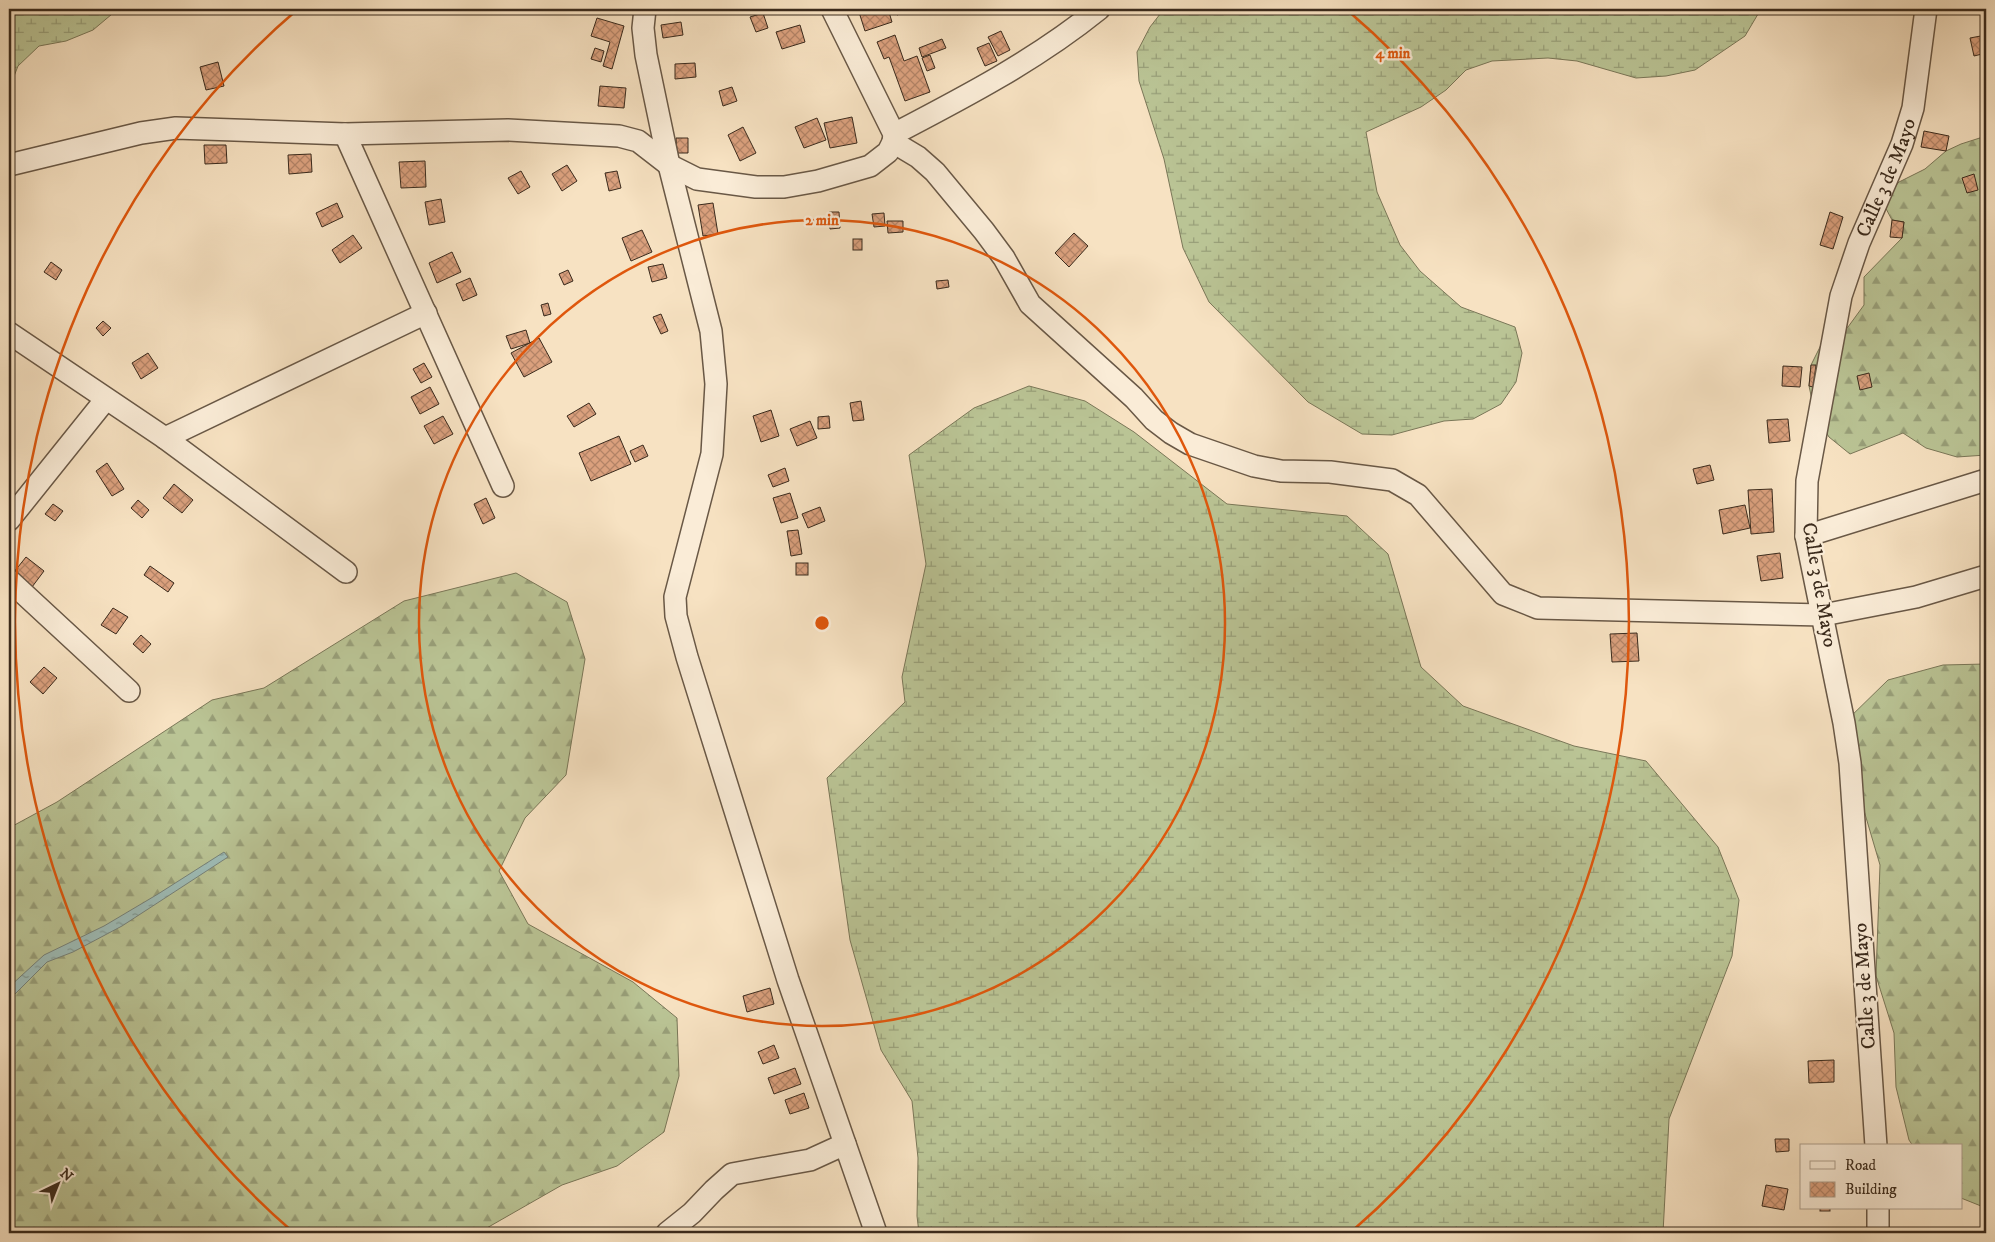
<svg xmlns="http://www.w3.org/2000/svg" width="1995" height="1242" viewBox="0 0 1995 1242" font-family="'IM FELL DW Pica',serif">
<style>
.forest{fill:url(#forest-firs);stroke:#7a7758}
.wetland{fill:url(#wetland-marsh);stroke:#7a7758}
.water{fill:url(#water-ripples);stroke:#76827a}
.building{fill:url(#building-cross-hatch);stroke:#3a2a1c}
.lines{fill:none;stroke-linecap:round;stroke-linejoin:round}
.minor-casing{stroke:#695846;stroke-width:24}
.minor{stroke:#faecd7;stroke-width:21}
.ring{fill:none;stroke:#df570d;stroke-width:2.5}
.labels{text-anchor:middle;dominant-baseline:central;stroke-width:4.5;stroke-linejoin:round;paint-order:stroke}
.street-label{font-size:20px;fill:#3a2a1c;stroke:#faecd7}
.centre{fill:#df570d;stroke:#faecd7;stroke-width:2.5}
.ring-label{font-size:15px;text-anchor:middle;font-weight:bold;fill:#df570d;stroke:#faecd7;stroke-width:4.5;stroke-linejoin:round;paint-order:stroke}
</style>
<defs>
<pattern id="forest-firs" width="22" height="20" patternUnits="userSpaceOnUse" patternTransform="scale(1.25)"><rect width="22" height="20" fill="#bac495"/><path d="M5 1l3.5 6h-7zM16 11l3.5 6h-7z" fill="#989f79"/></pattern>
<pattern id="wetland-marsh" width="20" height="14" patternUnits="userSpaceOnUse" patternTransform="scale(1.25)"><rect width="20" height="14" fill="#bac495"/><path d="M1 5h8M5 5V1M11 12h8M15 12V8" fill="none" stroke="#989f79"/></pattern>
<pattern id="water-ripples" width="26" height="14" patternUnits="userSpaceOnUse" patternTransform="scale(1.25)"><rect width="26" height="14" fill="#9ebdb8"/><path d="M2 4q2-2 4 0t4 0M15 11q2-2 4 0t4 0" fill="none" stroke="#829a95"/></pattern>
<pattern id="building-cross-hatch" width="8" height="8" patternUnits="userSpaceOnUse" patternTransform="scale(1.25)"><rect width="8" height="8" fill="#daa07d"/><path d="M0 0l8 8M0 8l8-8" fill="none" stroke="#b28366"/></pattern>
</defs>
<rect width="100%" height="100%" fill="#f7e2c2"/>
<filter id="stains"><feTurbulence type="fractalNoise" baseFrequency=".004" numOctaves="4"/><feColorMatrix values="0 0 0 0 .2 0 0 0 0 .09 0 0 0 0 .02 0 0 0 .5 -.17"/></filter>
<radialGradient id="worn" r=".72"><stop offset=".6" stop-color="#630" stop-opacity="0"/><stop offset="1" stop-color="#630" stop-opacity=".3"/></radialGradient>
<g class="forest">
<path d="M1986,136V455L1957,457L1926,448L1903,433L1850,454L1829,437L1815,414L1809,386L1811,365L1823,341L1848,327L1864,305V277L1902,238L1904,222L1892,220L1882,201L1899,182L1925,169L1946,151L1961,144Z"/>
<path d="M516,573L567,602L585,659L566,775L525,818L499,871L528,924L633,982L677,1018L679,1076L664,1132L617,1166L562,1185L478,1233H9V828L57,802L212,700L264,688L404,601Z"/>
<path d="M1986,664V1208L1961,1198V1146H1913L1909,1140L1896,1087L1894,1033L1876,976L1880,865L1850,763L1844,723L1888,680L1943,665Z"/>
</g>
<g class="wetland">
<path d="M9,9H118L93,30L66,41L39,46L18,66L9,89Z"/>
<path d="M1164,9H1761L1745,36L1695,70L1666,76L1636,78L1577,61L1548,58L1492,61L1466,70L1446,90L1421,107L1366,132L1377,192L1400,245L1420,271L1461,307L1515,327L1522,353L1516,382L1501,404L1473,419L1444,421L1392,435L1362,434L1308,402L1209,302L1183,248L1164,159L1139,81L1137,52L1150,27Z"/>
<path d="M1029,386L1085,401L1134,432L1227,504L1347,516L1388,554L1421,667L1463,706L1574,746L1646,761L1718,847L1739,900L1732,956L1669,1119L1663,1233H919L917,1216L918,1158L912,1101L881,1050L850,940L827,778L905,702L902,677L926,564L909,455L974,408Z"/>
</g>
<path class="water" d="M224,852L228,857L122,926L73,952L47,962L9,1000V987L44,955L104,926L158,894Z"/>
<g class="building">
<path d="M698,9H712L713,10L699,13Z"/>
<path d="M858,9H888L892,22L865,31Z"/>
<path d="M895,9H915L897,15Z"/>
<path d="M763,13L768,28L756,32L750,17Z"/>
<path d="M597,18L624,26L612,69L603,66L610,42L591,36Z"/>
<path d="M681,22L683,35L663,38L661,25Z"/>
<path d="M800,25L805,42L782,49L776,32Z"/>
<path d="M1001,31L1010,50L998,56L988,37Z"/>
<path d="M895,35L904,61L917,56L930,92L905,101L889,57L884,59L877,42Z"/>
<path d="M1986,35V53L1974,56L1970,38Z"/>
<path d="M942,39L946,48L922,57L919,48Z"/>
<path d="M989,43L997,61L985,66L977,48Z"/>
<path d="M595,48L604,51L601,62L591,59Z"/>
<path d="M930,55L935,68L927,71L922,58Z"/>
<path d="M218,62L224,86L206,90L200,67Z"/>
<path d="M695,63L696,77L675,79V64Z"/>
<path d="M600,86L626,88L624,108L598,106Z"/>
<path d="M732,87L737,101L723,106L719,91Z"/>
<path d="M852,117L857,143L830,148L824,123Z"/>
<path d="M817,118L826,140L804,148L795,127Z"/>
<path d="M743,127L756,153L740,161L728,135Z"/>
<path d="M1924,131L1949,136L1946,151L1921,147Z"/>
<path d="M676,138H688V153H677Z"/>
<path d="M204,145H226L227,163L205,164Z"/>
<path d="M311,154L312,172L289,174L288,155Z"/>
<path d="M425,161L426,187L401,188L399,162Z"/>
<path d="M567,165L577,181L562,191L552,174Z"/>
<path d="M521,171L530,187L518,194L508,178Z"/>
<path d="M617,171L621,188L609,191L605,173Z"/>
<path d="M1974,174L1978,190L1967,193L1962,178Z"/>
<path d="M441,199L445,222L429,225L425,202Z"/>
<path d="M337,203L343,217L322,227L316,213Z"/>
<path d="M713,203L718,234L703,236L698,205Z"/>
<path d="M829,212H839L840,228L830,229Z"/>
<path d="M1830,212L1843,217L1833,249L1820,245Z"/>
<path d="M884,213L885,226L874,227L872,214Z"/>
<path d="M1892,220L1904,222L1902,238L1890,237Z"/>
<path d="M887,221H903V232L888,233Z"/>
<path d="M642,230L652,252L631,261L622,238Z"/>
<path d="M1074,233L1088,246L1069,267L1055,253Z"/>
<path d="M353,235L362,248L340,263L332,250Z"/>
<rect x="853" y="239" width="9" height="11"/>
<path d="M452,252L461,272L437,283L429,263Z"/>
<path d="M51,262L62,270L56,280L44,272Z"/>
<path d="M663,264L667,278L652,282L648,267Z"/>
<path d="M568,270L573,281L564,285L559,274Z"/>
<path d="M470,278L477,295L463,301L456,284Z"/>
<path d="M948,280L949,287L937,289L936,281Z"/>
<path d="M548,303L551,314L544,316L541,305Z"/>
<path d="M661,314L668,331L661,334L653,317Z"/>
<path d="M103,321L111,328L103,336L96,328Z"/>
<path d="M526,330L530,343L511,349L506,336Z"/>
<path d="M539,338L552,362L524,377L511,353Z"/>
<path d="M148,353L158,368L141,379L132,363Z"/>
<path d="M424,363L432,377L421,383L413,369Z"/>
<path d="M1811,365H1816L1813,387L1809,386Z"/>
<path d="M1783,366L1802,367L1800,387L1782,386Z"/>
<path d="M1869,373L1872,387L1860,390L1857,376Z"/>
<path d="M430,387L439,404L420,414L411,397Z"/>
<path d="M861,401L864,420L853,421L850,403Z"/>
<path d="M589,403L596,414L574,427L567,416Z"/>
<path d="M771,410L779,436L761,442L753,416Z"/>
<path d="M443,416L453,434L434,444L424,426Z"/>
<path d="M829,416L830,428L818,429V417Z"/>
<path d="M1788,419L1790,441L1769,443L1767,420Z"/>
<path d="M810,421L817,438L797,446L790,429Z"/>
<path d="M619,436L631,464L591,481L579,453Z"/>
<path d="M643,445L648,456L635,462L630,451Z"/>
<path d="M107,463L124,489L112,496L96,471Z"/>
<path d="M1710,465L1714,480L1697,484L1693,469Z"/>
<path d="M785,468L789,481L773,487L768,475Z"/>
<path d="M174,484L193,500L182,513L163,498Z"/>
<path d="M1772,489L1774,532L1751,534L1748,490Z"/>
<path d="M790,493L798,518L781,523L773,498Z"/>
<path d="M486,498L495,518L483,524L474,504Z"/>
<path d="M138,500L149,510L142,518L131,508Z"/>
<path d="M53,504L63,511L55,521L45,514Z"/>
<path d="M1745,505L1750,528L1723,534L1719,510Z"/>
<path d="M820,507L825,521L808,528L802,514Z"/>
<path d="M798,530L802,554L791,556L787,531Z"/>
<path d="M1780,553L1783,578L1761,581L1757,556Z"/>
<path d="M26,557L44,571L32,587L14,572Z"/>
<rect x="796" y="563" width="12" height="12"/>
<path d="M150,566L174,583L168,592L144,575Z"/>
<path d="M113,608L128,617L116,634L101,625Z"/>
<path d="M1637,633L1639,661L1612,662L1610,634Z"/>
<path d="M141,635L151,644L143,653L133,644Z"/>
<path d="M44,667L57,678L43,694L30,682Z"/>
<path d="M770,988L774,1004L747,1012L743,996Z"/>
<path d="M774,1045L779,1058L763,1064L758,1052Z"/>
<path d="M1834,1060V1082L1809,1083L1808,1061Z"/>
<path d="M795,1068L801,1084L774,1094L768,1078Z"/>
<path d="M804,1093L809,1108L790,1114L785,1100Z"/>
<path d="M1775,1139H1789V1151L1776,1152Z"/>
<path d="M1766,1185L1788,1189L1784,1210L1762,1206Z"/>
<rect x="1820" y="1208" width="10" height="3"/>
</g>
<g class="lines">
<defs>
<g id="minor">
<path d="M645,9L643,28L646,55L669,165L711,331L716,384L712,454L675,597L676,616L687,657L788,980L876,1233"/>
<path d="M345,134L503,486"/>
<path d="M894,134C965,97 1036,60 1099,9"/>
<path d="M893,142L918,157L935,172L984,231L1004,258L1030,304L1134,398L1154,420L1171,433L1190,444L1254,466L1281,471L1330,472L1392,480L1418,495L1503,594L1538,608L1823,615L1916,597L1986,576"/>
<path d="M9,165L141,133L176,128L345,134L508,130L619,136L638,141L669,165L697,179L756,187H784L818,181L870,166L888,152L893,142L894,134L832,9"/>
<path d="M9,333L165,438L346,572"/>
<path d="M165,438L426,313"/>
<path d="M9,520L106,399"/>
<path d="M1806,536L1986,480"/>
<path d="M9,580L129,691"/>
<path id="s1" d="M1876,1146L1850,763L1844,723L1806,536L1807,481L1841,296L1859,243L1902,144L1913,108L1926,9"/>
<path d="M1878,1208V1233"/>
<path d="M667,1233L692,1213L714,1190L732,1174L810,1160L845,1144"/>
</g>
</defs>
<use href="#minor" class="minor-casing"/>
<use href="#minor" class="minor"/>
</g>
<g class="ring">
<circle cx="822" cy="623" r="403"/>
<path d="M293 1232A807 807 0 0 1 298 9M1346 9A807 807 0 0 1 1351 1232"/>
</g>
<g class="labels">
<g class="street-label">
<text stroke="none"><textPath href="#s1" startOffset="985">Calle 3 de Mayo</textPath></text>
<text transform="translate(1819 585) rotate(80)">Calle 3 de Mayo</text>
<text transform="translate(1865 986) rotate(-94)">Calle 3 de Mayo</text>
</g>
</g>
<circle cx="822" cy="623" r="8" class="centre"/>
<g class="ring-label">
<text x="1393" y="58">4 min</text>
<text x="822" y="225">2 min</text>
</g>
<rect width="1995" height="1242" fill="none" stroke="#f7e2c2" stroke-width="30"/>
<rect x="10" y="10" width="1975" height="1222" fill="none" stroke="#3a2a1c" stroke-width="2.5"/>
<rect x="15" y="15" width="1965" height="1212" fill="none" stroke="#3a2a1c"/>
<rect x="1800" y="1144" width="162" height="65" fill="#faecd7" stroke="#ad9e8c"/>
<rect x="1810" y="1161" width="25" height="8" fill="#faecd7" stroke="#ad9e8c"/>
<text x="1845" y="1170" font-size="15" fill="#3a2a1c">Road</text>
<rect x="1810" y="1182" width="25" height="15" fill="url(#building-cross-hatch)" stroke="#ad9e8c"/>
<text x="1845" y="1194" font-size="15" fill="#3a2a1c">Building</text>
<g transform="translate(58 1184) rotate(43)" stroke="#faecd7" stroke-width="4" paint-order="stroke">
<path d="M0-4L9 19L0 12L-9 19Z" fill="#3a2a1c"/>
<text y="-8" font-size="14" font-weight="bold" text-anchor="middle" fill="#3a2a1c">N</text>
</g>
<rect width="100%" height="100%" filter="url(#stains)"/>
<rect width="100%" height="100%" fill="url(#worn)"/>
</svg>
